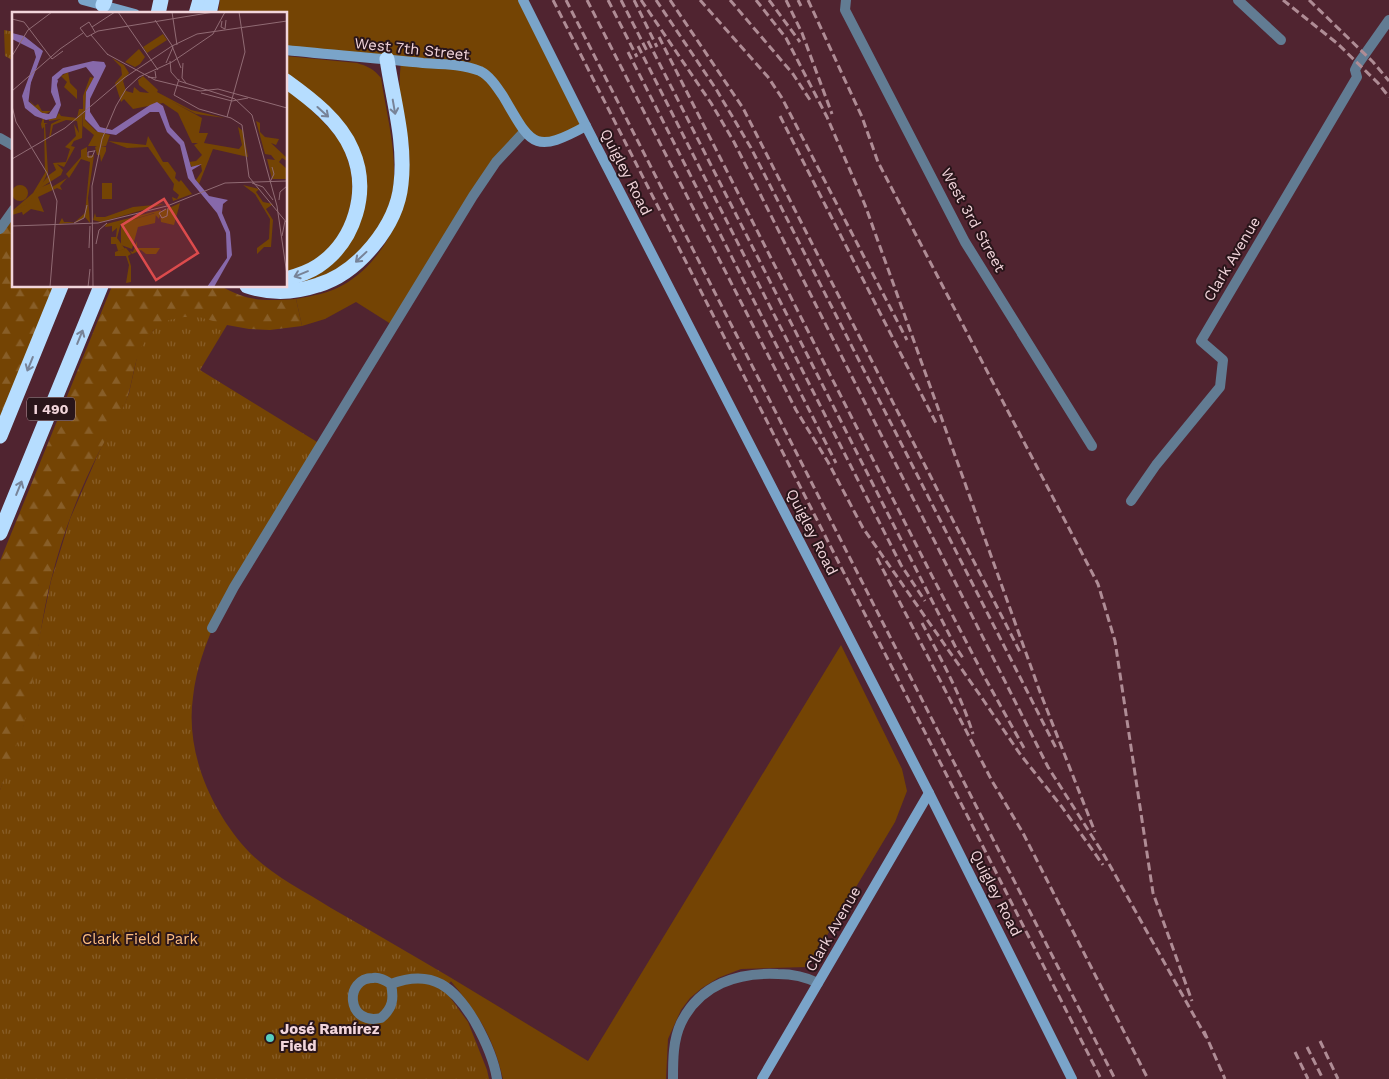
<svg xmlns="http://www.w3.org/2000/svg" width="1389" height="1079" viewBox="0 0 1389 1079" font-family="'Work Sans',sans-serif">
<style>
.grass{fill:#744404}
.forest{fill:url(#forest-firs)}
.park{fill:url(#park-tufts)}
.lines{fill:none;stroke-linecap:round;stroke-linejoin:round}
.street{stroke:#627c93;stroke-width:10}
.secondary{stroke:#7aa4c9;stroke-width:10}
.highway{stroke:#b6ddff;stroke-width:15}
.rail{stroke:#af8c95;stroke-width:3;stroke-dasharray:8 4;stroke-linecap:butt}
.oneway{stroke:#778398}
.poi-dot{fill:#58cec0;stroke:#29151a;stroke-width:2}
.labels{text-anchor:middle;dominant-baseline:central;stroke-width:4;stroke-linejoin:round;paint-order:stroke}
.shield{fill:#29151a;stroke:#b69ba1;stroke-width:1}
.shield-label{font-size:14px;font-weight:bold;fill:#f2d5db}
.street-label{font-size:15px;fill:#f2d5db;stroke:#29151a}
.park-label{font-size:15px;fill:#fdbd80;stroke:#29151a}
.poi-label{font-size:15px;font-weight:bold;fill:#f2d5db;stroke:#29151a;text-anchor:start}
.inset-river{fill:none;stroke:#8769aa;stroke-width:2.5}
.inset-road{fill:none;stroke:#916b74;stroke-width:1}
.view{fill:#dc4b4c;fill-opacity:0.15;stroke:#dc4b4c;stroke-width:2.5}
.inset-edge{fill:none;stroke:#f2d5db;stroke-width:2.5}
</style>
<defs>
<pattern id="forest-firs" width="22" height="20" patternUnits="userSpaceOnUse" patternTransform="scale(1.25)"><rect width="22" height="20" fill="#744404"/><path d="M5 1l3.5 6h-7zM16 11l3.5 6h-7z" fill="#885e28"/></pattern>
<pattern id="park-tufts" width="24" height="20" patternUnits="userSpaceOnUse" patternTransform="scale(1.25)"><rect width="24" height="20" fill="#744404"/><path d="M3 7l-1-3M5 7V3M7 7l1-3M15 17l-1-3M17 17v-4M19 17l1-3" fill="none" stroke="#885e28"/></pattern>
</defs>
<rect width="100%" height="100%" fill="#502430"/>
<g class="grass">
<path d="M220,0H523L586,126L552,142L524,132L496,162L394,326L356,302L325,319L302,326L296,299C312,296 329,293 343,285C385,261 406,212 409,166C411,143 403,118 400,95C399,84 400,72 401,61L286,50V14H218Z"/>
<path d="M286,56L357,63C367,66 374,69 381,78C386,111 395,144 394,177C394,217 361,258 326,276C319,279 311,281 304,283L303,280L350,240L357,152L286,77Z"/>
<path d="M286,88C302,101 326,122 338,139C344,147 347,158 350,167C359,206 340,249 304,268C299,271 292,272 286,274Z"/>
<path d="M841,645L902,769L907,791L895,822L808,967L741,969L718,978L702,988L690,998L681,1010L668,1039L666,1079H503C493,1036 478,1014 450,980L453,979L588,1061Z"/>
</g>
<g class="forest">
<path d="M14,209V286H65L0,442V229Z"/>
<path d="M112,286H221C248,302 266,301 296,299L302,326L270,330L249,329L227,325L155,329C129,357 137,378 123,409C116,424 107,438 99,452C78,493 62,536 51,580C41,618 38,657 31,696C25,728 13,759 0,790V561Z"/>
</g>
<g class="park">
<path d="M4,30L14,32V61L5,56Z"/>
<path d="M184,317H199L227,325L200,370L322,445L217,618C206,643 196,669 193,697C185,753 212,813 250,853C273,876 304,891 331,908C372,931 412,955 453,979L444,989L468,1022L487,1070L489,1079H0V790L23,727L30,697L40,634L51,581L70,519L99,452L123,408L129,393L138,353L145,340L155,329L169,320Z"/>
</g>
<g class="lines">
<g class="street">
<path d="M846,0L845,10L965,242L1092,446"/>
<path d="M1238,0L1281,40"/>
<path d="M0,138L14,146"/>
<path d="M0,229L14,209"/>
<path d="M1131,501L1156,465L1220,387L1223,360L1201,341L1357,77L1355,70L1358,64L1389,20"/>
<path d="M212,628L234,587L473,196L496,162L524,132"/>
<path d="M391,984C394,999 393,1008 381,1018C346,1026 344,978 373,978C380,977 386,981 391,984C433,968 455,988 475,1022C485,1040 494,1059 497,1079"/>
<path d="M673,1079C673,1060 673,1040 681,1023C700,984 738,972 778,974C793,974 804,976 818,983"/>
</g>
<g class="secondary">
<path d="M83,0L135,14"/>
<path d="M523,0L586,126L929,793L1072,1079"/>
<path d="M286,50C332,55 377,58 423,63C441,64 463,64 480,71C490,76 497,87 503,96C531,143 532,156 586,126"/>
<path d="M762,1079L929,793"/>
</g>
<g class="highway">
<path d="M103,5L105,0"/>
<path d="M158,14L161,0"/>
<path d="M196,14L200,0"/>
<path d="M209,14L212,0"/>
<path d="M286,81C311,99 340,121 352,150C370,191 355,241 318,266C309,272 297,276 286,279"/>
<path d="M247,286C271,294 294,293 318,285C358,273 397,226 401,184C406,142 393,100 387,59"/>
<path d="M0,436L61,286"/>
<path d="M0,533L101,286"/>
</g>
<g class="rail">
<path d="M553,0L1101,1079"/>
<path d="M566,0L1115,1079"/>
<path d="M587,0L796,410L828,462L863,528L984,701L1020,754L1062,807L1103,865"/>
<path d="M608,0L637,57"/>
<path d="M621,0L647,51"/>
<path d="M634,0L657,47"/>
<path d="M641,0L711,103L734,142L1048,767L1104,855L1206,1037"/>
<path d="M656,0L716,89L751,148L1057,750"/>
<path d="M670,0L743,108L1020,652"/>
<path d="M700,0L768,77L782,98L907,340"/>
<path d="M730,0L793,74L812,103"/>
<path d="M756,0L786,38L827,117L865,205L1040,692L1095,832"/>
<path d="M769,0L800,42"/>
<path d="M786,0L802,33L832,114"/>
<path d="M798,0L801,6"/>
<path d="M808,0L862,117L878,162L1098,584L1115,641L1153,893L1192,1001"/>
<path d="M1283,0L1338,44L1378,83L1389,97"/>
<path d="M1309,0L1373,62L1389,81"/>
<path d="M659,37L930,572L984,676L1024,748"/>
<path d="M648,41L955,646L963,658"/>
<path d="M638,46L901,565L925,601"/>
<path d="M628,52L836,463"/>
<path d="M780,116L937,425"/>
<path d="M877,558L992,781L1023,833L1148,1079"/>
<path d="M922,623C941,659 961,695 973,734"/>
<path d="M1204,1031L1225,1079"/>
<path d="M1320,1041L1338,1079"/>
<path d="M1307,1047L1323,1079"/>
<path d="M1295,1052L1308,1079"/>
</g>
</g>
<defs><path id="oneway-shaft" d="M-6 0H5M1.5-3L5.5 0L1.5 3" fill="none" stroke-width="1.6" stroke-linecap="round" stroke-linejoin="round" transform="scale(1.25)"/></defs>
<g class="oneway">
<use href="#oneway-shaft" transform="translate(394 107) rotate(80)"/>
<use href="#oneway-shaft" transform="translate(323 112) rotate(42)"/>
<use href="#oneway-shaft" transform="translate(361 257) rotate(137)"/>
<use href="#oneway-shaft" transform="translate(301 274) rotate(158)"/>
<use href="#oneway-shaft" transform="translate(80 337) rotate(-68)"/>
<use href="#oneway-shaft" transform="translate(30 364) rotate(112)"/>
<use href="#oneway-shaft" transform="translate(19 488) rotate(-68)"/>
</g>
<circle class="poi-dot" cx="270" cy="1038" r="5"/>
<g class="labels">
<rect class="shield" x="27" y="397.5" width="48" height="23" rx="4"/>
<g class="shield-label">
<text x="51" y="409">I 490</text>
</g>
<g class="street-label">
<text transform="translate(412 49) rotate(6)">West 7th Street</text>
<text transform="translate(626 172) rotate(63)">Quigley Road</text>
<text transform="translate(973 220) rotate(61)">West 3rd Street</text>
<text transform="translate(1232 259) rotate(-59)">Clark Avenue</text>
<text transform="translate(812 532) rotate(63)">Quigley Road</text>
<text transform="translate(996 893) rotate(63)">Quigley Road</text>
<text transform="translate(833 929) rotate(-60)">Clark Avenue</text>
</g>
<g class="park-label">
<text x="140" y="939">Clark Field Park</text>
</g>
<g class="poi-label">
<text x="280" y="1029">José Ramírez<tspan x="280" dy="17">Field</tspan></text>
</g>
</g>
<g transform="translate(12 12)">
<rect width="275" height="275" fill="#502430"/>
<path d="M127,37L133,45L128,52L123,55L113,50ZM100,46L112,53L117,61L111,69L114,79L121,81L122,75L128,80L137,81L127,73L126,68L131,64L146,78L145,80L179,98L213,106L184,102L159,89L190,106L187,121H196L192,131L227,137L230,133L226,115L231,119L236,145L201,137L187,172L184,168L190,159L189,153L180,155L177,150L184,149L190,143L182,133L186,131H180L166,101L151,91L121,97L112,87L109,90L103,71L110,63L109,55ZM56,60L58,71L65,78V87L52,75L55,70L49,64ZM244,109L248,111V120L253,125L267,127L264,133L259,131L275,146V149L270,146L267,150L275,157V167H260L255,147L263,148L259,143L253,142ZM136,124L151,150H156L164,161L163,166L167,170L169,168L180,182L161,189L160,185L165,187L167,183L161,178L162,172L136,135L115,136L96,129L134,133ZM168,191L162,213L149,210L148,200ZM125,229V236H148L144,242H134L129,238L120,242L118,239L121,240ZM114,236L119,242L116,244L119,254V270L114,271L117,253L114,244H103V240Z" fill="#744404"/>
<path d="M67,97H71L70,126L62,129L59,134L63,135L52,155L45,152L51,158L49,163L30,175L39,171L40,175L55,166L48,174L50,178L45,176L26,185L32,200L19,197L11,203L10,200L0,203V199L12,193L37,163L44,158L41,151L54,150L58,137L53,135L64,124L62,112L67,121L65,109L54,108L41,113L39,123L37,127L39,112L49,107L37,109V107L44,106L47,101L49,104L65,106ZM75,135V144L82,143L76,186L78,211L73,205L65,210L47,212L50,206L52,210H63L73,201L78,150L69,147L57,166L54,162L69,145V138ZM231,173L247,177L244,180L251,190L261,192L254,197L261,208L259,235H252L245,242V236L257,227L258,207L243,182ZM152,192L89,210L81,208L83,201L84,205H93L121,195ZM149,198L147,207L142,201L109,211L105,226L113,237L106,239L104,232H99V225H104L105,216L100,220V214L93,215L94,212Z" fill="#744404"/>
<path d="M151,22L155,28L135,41L131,35ZM0 181a8 8 0 1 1 16 0a8 8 0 1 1-16 0Z" fill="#744404"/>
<path d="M78,65L82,66L74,80L73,108L84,119L98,123L94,134H89L94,135V139L89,150L88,143H85L83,135L85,134H76L82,123L71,114V84ZM17,88L23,94L26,92L30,99H39L32,103V111H36L33,112L36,160L29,175L14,193L0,199L21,181L33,161L32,115L30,117L29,112L32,102L25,99ZM90,171H100V187H90ZM144,201L143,211L126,215L120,237L109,233V211Z" fill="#744404"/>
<path d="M0,21L12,24L31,39L15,81L16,89L30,101L37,102L44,92L39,80L40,65L51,56L81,49L92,50L94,54L78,87V100L88,115L100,118L138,93L145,90L151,94L158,115L172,130L179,155L190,152L180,158L183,167L197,184L216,188L211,192L210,201L218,220L220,243L202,275H195L215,246L214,221L205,201L176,166L168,133L155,120L147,100H138L104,123L86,120L73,107L74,80L82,65L74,55L51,62L44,69L49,93L44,106L34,108L23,104L13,96L10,84L24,45L22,38L0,27Z" fill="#8769aa"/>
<path class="inset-river" d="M13,27L28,39L23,56M18,67L15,91L26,101L36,104L41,102L46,93L42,77L45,68"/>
<path class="inset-road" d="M106,0L146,58M160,0L165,33M0,7L12,10L40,47L51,39M143,8L161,35M210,9L209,15L213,17L214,8M80,15L103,0M83,20L77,10L68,16L75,25L86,19L202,0M79,23L96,43M160,34L169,56M95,42L143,68L188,79L206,77L275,96M0,44L16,18L40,0M158,49L159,60L167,69L223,87L240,103L265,194L275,263M154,51L161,35M171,51L170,66L174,71M136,65L144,66L143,59M167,67L162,83L187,97L219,106L230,113L237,165L275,211M0,79L48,37L71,21M189,81L220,89L236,86M0,94L4,110L35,161L45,189L38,275M215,105L233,40L227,0M82,139L76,140V145H80L83,138M0,147L53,116L112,66L160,34L185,22L275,9M258,170L262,162L260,155M240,171L251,175L261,188M267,188L268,180L275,174M154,197L147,201L150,206L155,204L156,196M62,211L72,206L75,193M0,214L86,211L155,194L213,171L275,169M270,224L273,209M84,232L87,218L95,211M77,236L78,214M76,275L78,257M81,275L80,174L90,127L104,94L114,77L127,65L160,50L201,22L213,0"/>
<path class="view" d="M152,187L186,241L144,268L110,213Z"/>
<rect width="275" height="275" class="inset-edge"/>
</g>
</svg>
